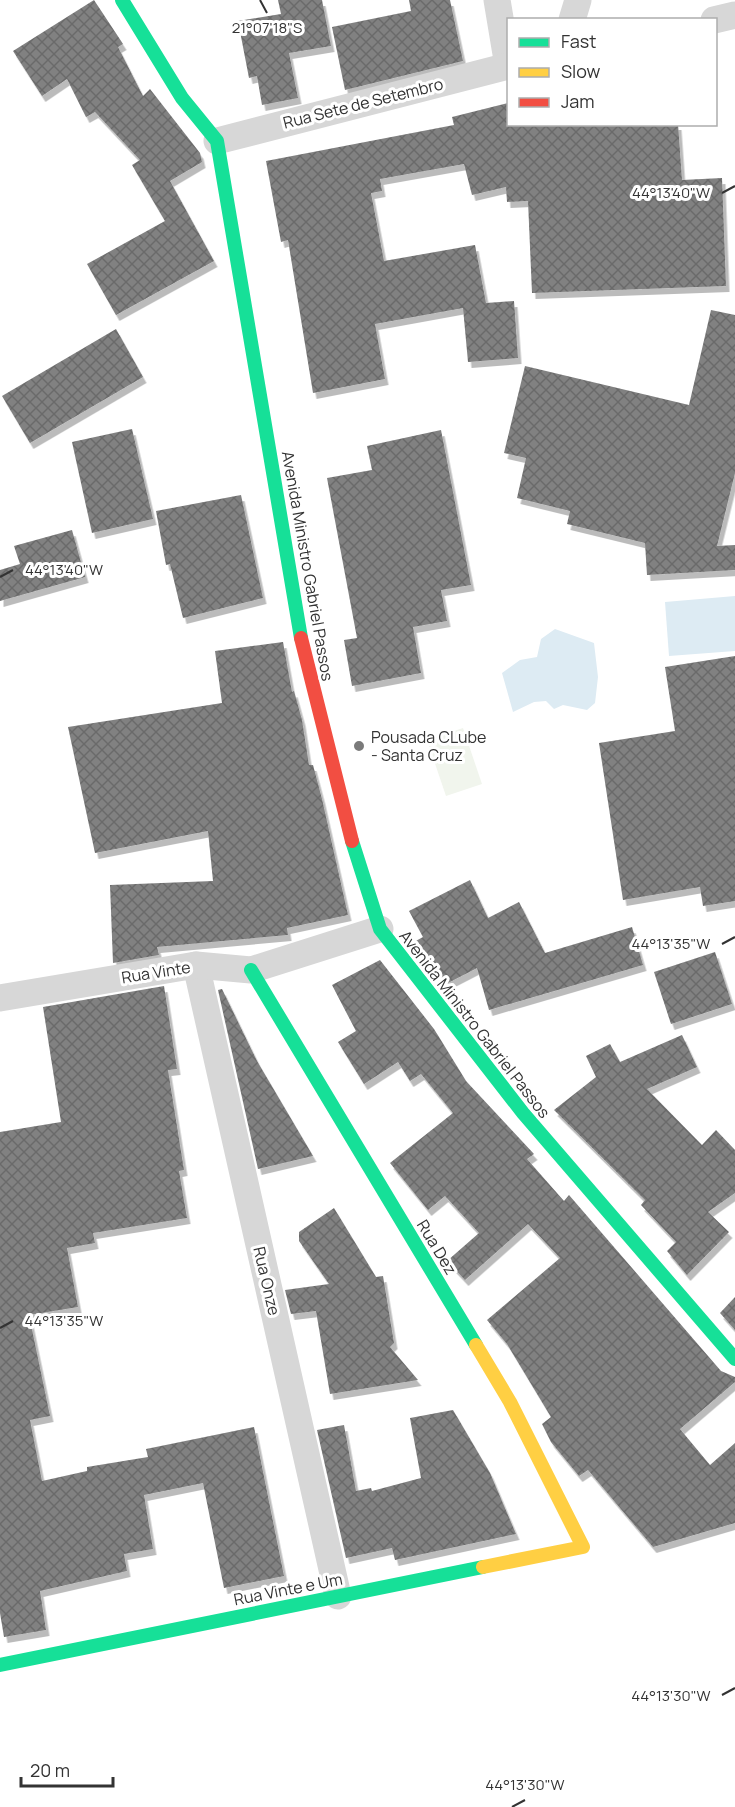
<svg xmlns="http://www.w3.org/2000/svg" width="735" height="1807" viewBox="0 0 735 1807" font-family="Manrope,sans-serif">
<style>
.grass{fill:#f1f5ed}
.water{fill:#ddebf3}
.building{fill:url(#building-cross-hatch);filter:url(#shadow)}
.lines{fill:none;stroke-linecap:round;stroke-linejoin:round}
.street{stroke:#d7d7d7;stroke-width:27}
.fast{stroke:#16e098;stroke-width:14}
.slow{stroke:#ffcf43;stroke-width:14}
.jam{stroke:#f24e42;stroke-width:14}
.ticks{fill:none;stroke:#333;stroke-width:2}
.poi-dot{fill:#7a7a7a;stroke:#fff;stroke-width:2}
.labels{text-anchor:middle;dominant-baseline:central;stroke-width:6;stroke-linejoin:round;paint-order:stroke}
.street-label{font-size:16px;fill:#333;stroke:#fff}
.poi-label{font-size:16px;fill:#333;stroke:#fff;text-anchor:start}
.ticks-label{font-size:15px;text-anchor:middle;fill:#333;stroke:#fff;stroke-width:6;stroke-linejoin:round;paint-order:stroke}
</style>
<defs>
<pattern id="building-cross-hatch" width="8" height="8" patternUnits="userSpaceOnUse" patternTransform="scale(1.5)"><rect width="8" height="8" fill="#818181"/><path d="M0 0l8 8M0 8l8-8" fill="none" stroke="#6a6a6a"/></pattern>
<filter id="shadow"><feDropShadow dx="3.5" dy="6" stdDeviation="0" flood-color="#0004"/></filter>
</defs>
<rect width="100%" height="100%" fill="#fff"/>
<path class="grass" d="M463,728L482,784L446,796L427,740Z"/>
<g class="water">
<path d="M735,596V651L669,656L665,602Z"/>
<path d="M555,629L594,643L598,677L595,703L587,710L563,705L554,709L546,701L534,702L513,712L502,673L520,660L537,657L541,639Z"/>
</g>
<g class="building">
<path d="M94,0L123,44L118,47L143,96L150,89L200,153L202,162L170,181L214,261L116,315L87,264L165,221L132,165L140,160L95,112L86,117L67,79L42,96L13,51Z"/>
<path d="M278,0H322L331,46L289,53L298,98L262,105L257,76L249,78L238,21L281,14Z"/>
<path d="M409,0H450L463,61L345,90L332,27L411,11Z"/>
<path d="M508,103V124H678L682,180L722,178L726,286L532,293L528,201L507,202L506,187L472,195L464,164L380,179L382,191L371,193L384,261L475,245L486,303L514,301L518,358L468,362L463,308L375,324L385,379L313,393L288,240L281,242L266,161L454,125L452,117Z"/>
<path d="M711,310L735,315V473L717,546L735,545V570L647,575L645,543L567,524L570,511L517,498L526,458L504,453L525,366L689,405Z"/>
<path d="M116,329L143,377L30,443L2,396Z"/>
<path d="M132,429L153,519L92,533L72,442Z"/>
<path d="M441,430L471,585L441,590L447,621L413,627L421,673L352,686L344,640L357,638L327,478L372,470L367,446Z"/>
<path d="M241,495L263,598L183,618L170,564L166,565L156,511Z"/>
<path d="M72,530L85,577L0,601V570L20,564L14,546Z"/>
<path d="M283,642L292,692L294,691L302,720L309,765H313L322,799L348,915L287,928L288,935L157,947L159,955L113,963L110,885L213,881L208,831L95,853L68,727L222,703L215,651Z"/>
<path d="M735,656V901L703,906L700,887L623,900L599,743L675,731L665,667Z"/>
<path d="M470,880L488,918L519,902L545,953L632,927L643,965L489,1010L477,968L446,984L414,942L423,937L409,911Z"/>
<path d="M715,952L732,1004L671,1024L654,972Z"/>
<path d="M380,960L434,1029L466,1081L534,1154L527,1159L564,1201L569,1195L721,1371L735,1377V1382L680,1429L710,1465L735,1443V1523L653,1547L588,1470L579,1476L551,1442L542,1424L551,1417L507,1344L487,1320L560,1258L528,1224L465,1280L447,1261L479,1233L445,1196L428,1210L390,1163L453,1113L421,1074L410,1081L398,1062L364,1084L338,1042L356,1031L332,985Z"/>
<path d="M164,986L177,1069L168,1070L184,1170L179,1171L187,1218L93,1233L95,1243L67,1248L78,1307L29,1315L50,1416L30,1420L42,1481L87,1471V1467L148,1457L146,1449L254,1427L284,1576L224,1588L203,1483L144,1495L153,1549L124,1554L127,1571L40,1591L46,1630L4,1637L0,1613V1132L61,1122L43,1007Z"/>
<path d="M222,989L257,1061L313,1156L258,1169L218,990Z"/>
<path d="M682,1035L697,1067L647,1089L702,1145L716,1130L735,1150V1193L708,1212L729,1232L687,1275L667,1251L676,1242L641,1205L645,1200L554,1110L596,1077L586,1056L610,1044L620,1062Z"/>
<path d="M334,1208L376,1277L383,1276L394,1343L390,1347L418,1380L330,1394L316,1311L291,1314L285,1290L329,1284L299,1241V1232Z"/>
<path d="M735,1297V1330L720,1313Z"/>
<path d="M453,1410L490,1473L516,1534L395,1560L392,1548L346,1558L317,1430L344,1425L356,1491L371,1488L372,1491L421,1478L410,1418Z"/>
</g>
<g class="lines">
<g class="street">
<path d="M497,0L508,66"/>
<path d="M572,20L578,0"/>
<path d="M714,20L735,15"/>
<path d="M217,141L508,66"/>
<path d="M196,965L338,1596"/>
<path d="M0,998L196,965L251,970L380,929"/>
</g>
<g class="fast">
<path d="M122,0L182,98L217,141L301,638"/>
<path d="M352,841L380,929L523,1113L735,1359"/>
<path d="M251,970L476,1345"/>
<path d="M0,1665L483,1567"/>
</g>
<path class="slow" d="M476,1345L510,1402L583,1547L483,1567"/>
<path class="jam" d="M301,638L352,841"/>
</g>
<path class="ticks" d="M260,0L267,13M722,193L735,186M0,577L13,570M722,944L735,937M0,1328L13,1321M722,1695L735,1688M512,1807L525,1800"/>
<circle class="poi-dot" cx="359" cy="746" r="6"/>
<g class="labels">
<g class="street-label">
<text transform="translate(363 103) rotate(-14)">Rua Sete de Setembro</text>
<text transform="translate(308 566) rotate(80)">Avenida Ministro Gabriel Passos</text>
<text transform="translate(156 972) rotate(-9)">Rua Vinte</text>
<text transform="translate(475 1024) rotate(52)">Avenida Ministro Gabriel Passos</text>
<text transform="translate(437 1247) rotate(59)">Rua Dez</text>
<text transform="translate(267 1281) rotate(77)">Rua Onze</text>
<text transform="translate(288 1589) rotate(-11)">Rua Vinte e Um</text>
</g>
<g class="poi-label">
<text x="371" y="737">Pousada CLube<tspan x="371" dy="18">- Santa Cruz</tspan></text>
</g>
</g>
<g class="ticks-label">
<text x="267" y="33">21°07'18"S</text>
<text x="671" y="198">44°13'40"W</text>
<text x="64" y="575">44°13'40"W</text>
<text x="671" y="949">44°13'35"W</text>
<text x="64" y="1326">44°13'35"W</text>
<text x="671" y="1701">44°13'30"W</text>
<text x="525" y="1790">44°13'30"W</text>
</g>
<rect x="507" y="18" width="210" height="108" fill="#ffffff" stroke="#adadad" stroke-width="1.5"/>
<rect x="519" y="38" width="30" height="9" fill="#16e098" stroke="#adadad" stroke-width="1.5"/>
<text x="561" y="48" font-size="18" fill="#333333">Fast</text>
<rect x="519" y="68" width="30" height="9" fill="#ffcf43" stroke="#adadad" stroke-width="1.5"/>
<text x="561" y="78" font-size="18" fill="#333333">Slow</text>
<rect x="519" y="98" width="30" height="9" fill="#f24e42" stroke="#adadad" stroke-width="1.5"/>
<text x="561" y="108" font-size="18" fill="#333333">Jam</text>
<path d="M21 1777v9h92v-9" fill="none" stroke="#333333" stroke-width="3"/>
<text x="30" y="1777" font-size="18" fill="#333333" stroke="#ffffff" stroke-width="4.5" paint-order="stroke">20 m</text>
</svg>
